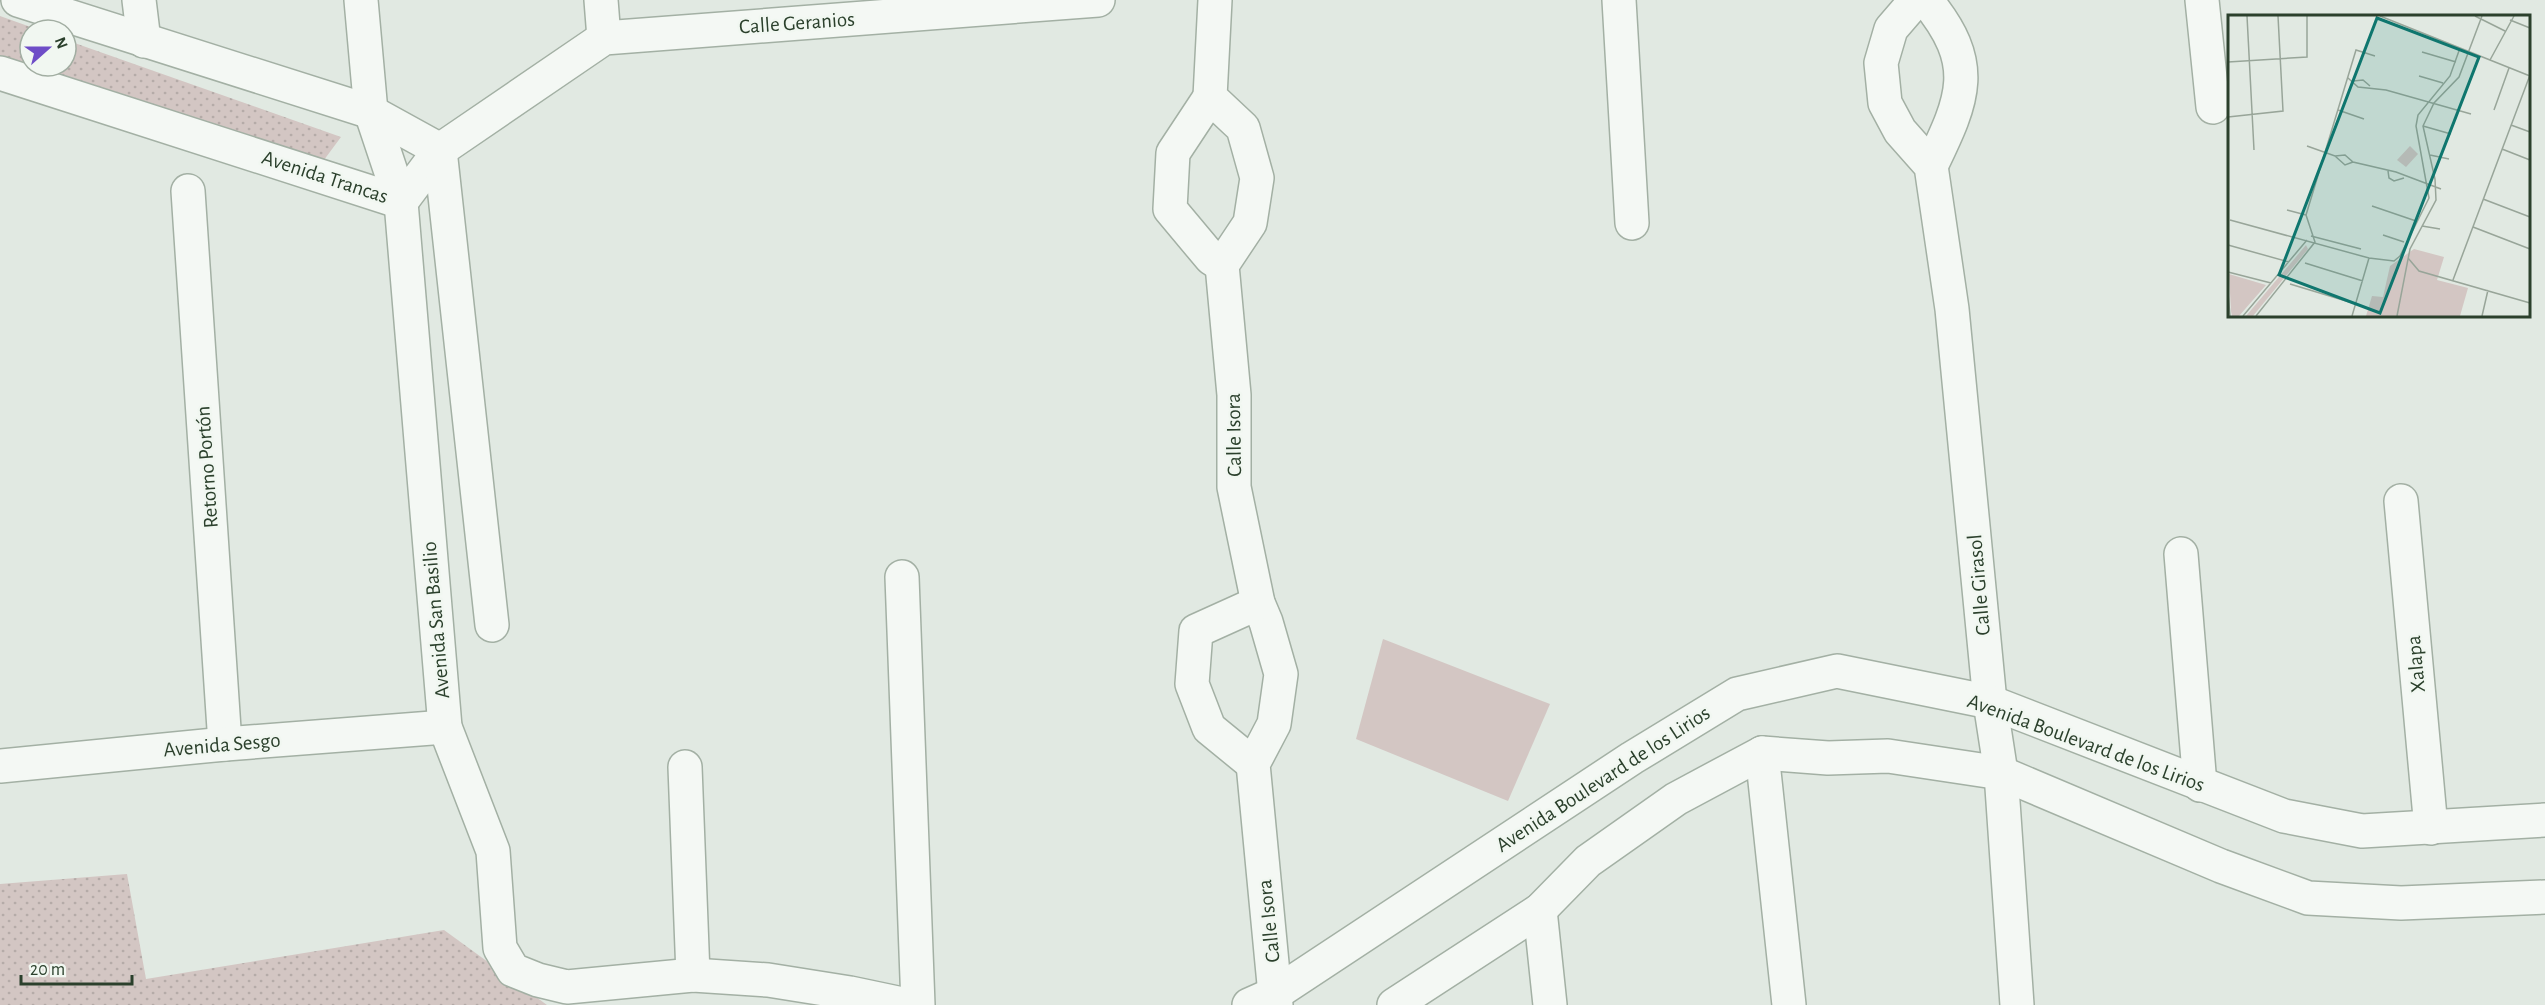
<svg xmlns="http://www.w3.org/2000/svg" width="2545" height="1005" viewBox="0 0 2545 1005" font-family="'Alegreya Sans',sans-serif">
<style>
.grass{fill:url(#grass-dots)}
.pitch{fill:#d3c6c3}
.lines{fill:none;stroke-linecap:round;stroke-linejoin:round}
.minor-casing{stroke:#a3b0a4;stroke-width:36}
.minor{stroke:#f4f8f4;stroke-width:33}
.labels{text-anchor:middle;dominant-baseline:central;stroke-width:5;stroke-linejoin:round;paint-order:stroke}
.street-label{font-size:21px;fill:#2b402c;stroke:#f1f7f1}
.inset-road{fill:none;stroke:#98a599;stroke-width:1.5}
.view{fill:#0f766e;fill-opacity:0.15;stroke:#0f766e;stroke-width:3}
.inset-edge{fill:none;stroke:#2b402c;stroke-width:3}
</style>
<defs>
<pattern id="grass-dots" width="8" height="8" patternUnits="userSpaceOnUse" patternTransform="scale(1.5)"><rect width="8" height="8" fill="#d3c6c3"/><path d="M2 2h.1M6 6h.1" fill="none" stroke="#b5aba8" stroke-width="1.8" stroke-linecap="round"/></pattern>
</defs>
<rect width="100%" height="100%" fill="#e1e9e2"/>
<g class="grass">
<path d="M0,16L39,30H30V66H66V40L341,137L321,164L0,60Z"/>
<path d="M127,874L146,979L444,930L547,1005H0V884Z"/>
</g>
<path class="pitch" d="M1383,639L1550,704L1508,801L1356,739Z"/>
<g class="lines">
<defs>
<g id="minor">
<path d="M18,0L371,112L440,150"/>
<path d="M139,0L144,41"/>
<path d="M361,0L371,112L401,202L445,727L493,851L500,948L513,970L538,980L567,987L693,975L768,980L850,993L907,1005"/>
<path d="M601,0L604,38"/>
<path d="M1215,0L1210,97L1243,128L1257,178L1250,223L1222,265L1234,395V487L1258,603L1266,622L1281,674L1274,724L1253,764L1276,1005"/>
<path d="M1619,0L1632,223"/>
<path d="M1916,0L1891,29L1881,63L1885,103L1900,131L1931,166L1952,309L1990,702L2001,773L2017,1005"/>
<path d="M1926,0C1979,64 1964,98 1931,166"/>
<path d="M2202,0L2213,107"/>
<path d="M0,73L401,202L440,150L604,38L1098,0"/>
<path d="M1210,97L1173,153L1170,209L1211,258L1222,265"/>
<path d="M440,150L492,625"/>
<path d="M188,191L225,744"/>
<path d="M2401,501L2431,828"/>
<path d="M2181,554L2200,785"/>
<path d="M902,577L918,1005"/>
<path d="M1762,753L1789,1005"/>
<path d="M1253,764L1209,728L1192,684L1196,631L1258,603"/>
<path d="M0,766L225,744L445,727"/>
<path d="M685,767L693,975"/>
<path d="M1540,910L1550,1005"/>
<path d="M1249,1005L1276,993L1632,758L1737,694L1837,671L1990,702L2284,816L2362,831L2545,820"/>
<path d="M1394,1005L1540,910L1588,861L1676,799L1762,753L1828,758L1888,756L2001,773L2221,866L2308,898L2401,903L2545,897"/>
</g>
</defs>
<use href="#minor" class="minor-casing"/>
<use href="#minor" class="minor"/>
</g>
<g class="labels">
<g class="street-label">
<text transform="translate(797 23) rotate(-4)">Calle Geranios</text>
<text transform="translate(325 177) rotate(18)">Avenida Trancas</text>
<text transform="translate(1234 435) rotate(-91)">Calle Isora</text>
<text transform="translate(207 467) rotate(-94)">Retorno Portón</text>
<text transform="translate(1979 585) rotate(-95)">Calle Girasol</text>
<text transform="translate(436 620) rotate(-95)">Avenida San Basilio</text>
<text transform="translate(2416 664) rotate(-95)">Xalapa</text>
<text transform="translate(2086 743) rotate(20)">Avenida Boulevard de los Lirios</text>
<text transform="translate(222 745) rotate(-5)">Avenida Sesgo</text>
<text transform="translate(1603 779) rotate(-33)">Avenida Boulevard de los Lirios</text>
<text transform="translate(1269 921) rotate(-96)">Calle Isora</text>
</g>
</g>
<g transform="translate(2228 15)">
<rect width="302" height="302" fill="#e1e9e2"/>
<path d="M78,230L80,234L25,301H18ZM186,234L216,242L209,265L240,273L232,301H138L144,281L155,282L162,251Z" fill="#d3c6c3"/>
<path d="M1,259L38,270L11,301H4L3,296Z" fill="#d3c6c3"/>
<path d="M182,131L190,139L178,152L169,145Z" fill="#d3c6c3"/>
<path class="inset-road" d="M19,1L26,135M152,1L302,61M247,1L277,16M282,5L302,13M194,37L228,47M262,45L286,1M0,47L79,42V1M191,61L215,68M120,63L130,72L158,75L243,99M125,66L135,65L142,71M110,95L136,104M266,95L281,53M0,102L55,96L50,1M283,110L302,117M195,111L223,119M79,131L107,141L117,140L125,147L168,157L213,174M274,134L302,145M202,140L221,144M107,141L117,150L125,147M160,156L161,163L166,166L176,163M255,184L302,202M144,191L188,206M59,195L78,200M2,205L141,243L166,246L172,241M194,211L212,214M245,212L302,234M155,220L176,227M83,221L133,234M0,230L61,247M172,241L201,183L188,111L190,100L222,61L232,33M180,243L191,256L302,288M77,248L135,266M0,257L43,268M225,265L302,60M62,269L128,289M0,278L2,301M15,301L79,225M28,301L87,227L78,200L128,35L147,41M124,301L141,243M169,301L182,234L208,185L207,164L195,111L206,88L231,62L254,1M254,301L260,275"/>
<path class="view" d="M149,3L251,42L152,298L51,260Z"/>
<rect width="302" height="302" class="inset-edge"/>
</g>
<g transform="translate(48 48) rotate(69)"><circle r="28" fill="#f1f7f1" stroke="#a2aea2" stroke-width="1.5"/>
<path d="M0-4.5L10 22L0 15L-10 22Z" fill="#6e4dc7"/>
<text y="-9" font-size="16" font-weight="bold" text-anchor="middle" fill="#2b402c">N</text>
</g>
<path d="M21 975v9h111v-9" fill="none" stroke="#2b402c" stroke-width="3"/>
<text x="30" y="975" font-size="18" fill="#2b402c" stroke="#f1f7f1" stroke-width="4.5" paint-order="stroke">20 m</text>
</svg>
